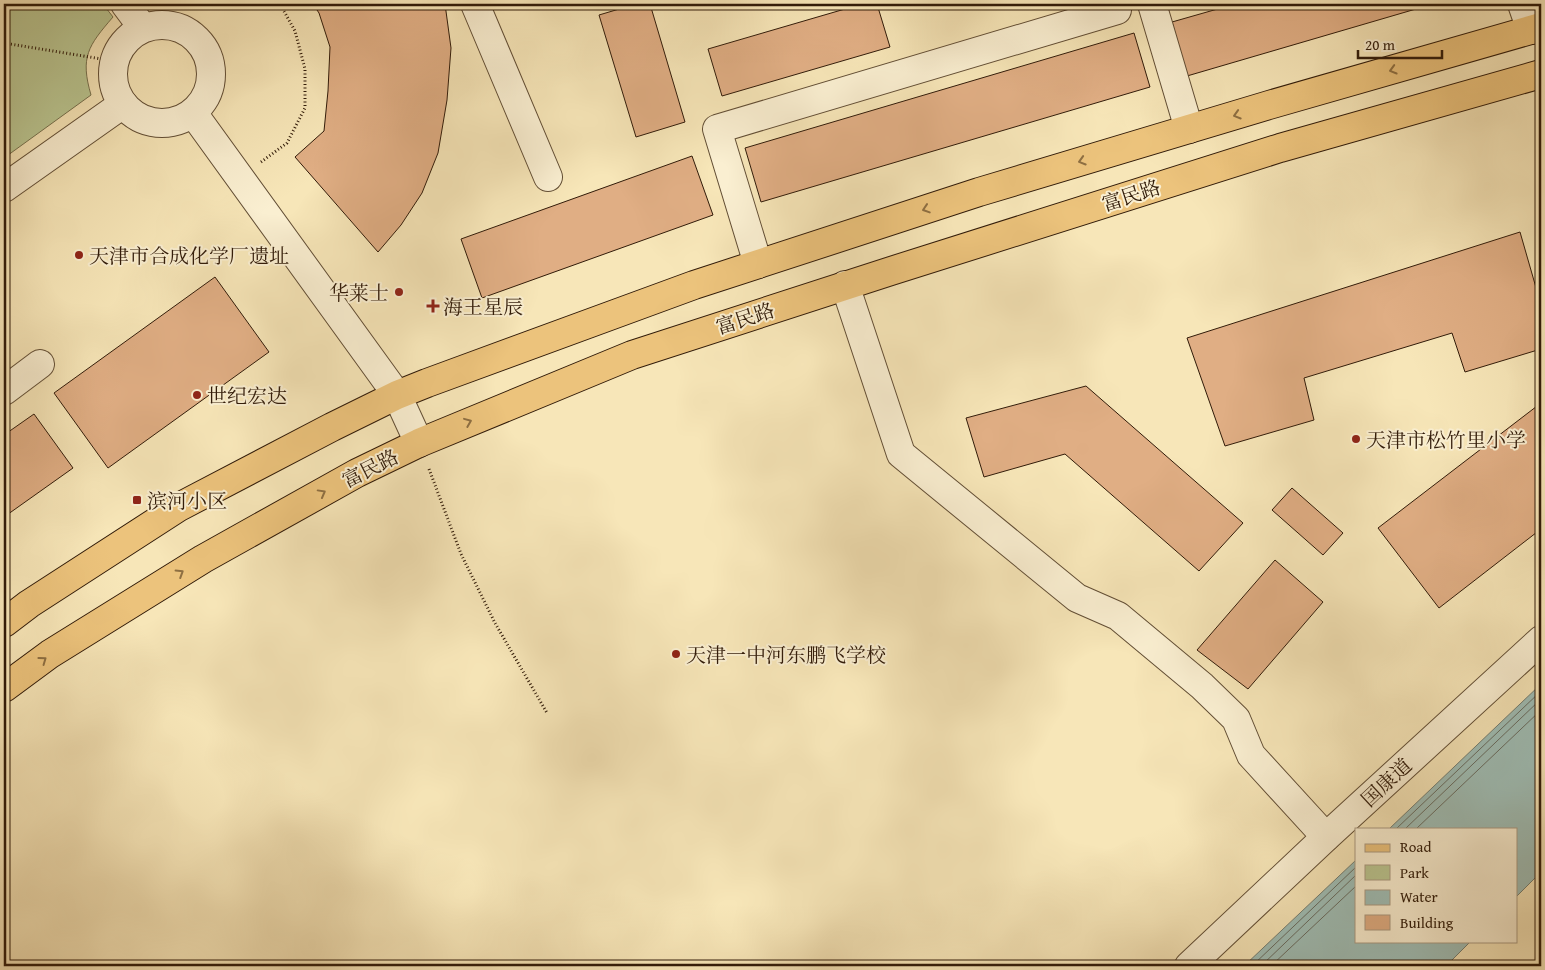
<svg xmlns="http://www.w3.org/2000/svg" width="1545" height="970" viewBox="0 0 1545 970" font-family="'Gentium Book Plus','Noto Serif SC',serif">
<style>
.green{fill:#bac691;stroke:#76704d}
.water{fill:#9fbeb6;stroke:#737d71}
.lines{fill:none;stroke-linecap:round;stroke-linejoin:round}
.shore{stroke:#686c60;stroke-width:1}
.building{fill:#e0ae84;stroke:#311b09}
.minor-casing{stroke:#624e35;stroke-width:30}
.major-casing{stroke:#311b09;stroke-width:30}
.path{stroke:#311b09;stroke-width:3;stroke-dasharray:1 2.5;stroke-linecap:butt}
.minor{stroke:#faefd1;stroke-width:28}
.major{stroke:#ecc37c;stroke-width:28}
.oneway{stroke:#8e6f42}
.poi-dot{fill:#8f2418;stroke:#faefd1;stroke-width:2}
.labels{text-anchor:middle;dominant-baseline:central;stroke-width:4;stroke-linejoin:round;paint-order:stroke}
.street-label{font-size:20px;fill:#311b09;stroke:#faefd1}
.poi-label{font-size:20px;fill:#311b09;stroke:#faefd1;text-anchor:start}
</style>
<rect width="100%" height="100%" fill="#f7e6b8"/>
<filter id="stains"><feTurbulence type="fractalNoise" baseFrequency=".004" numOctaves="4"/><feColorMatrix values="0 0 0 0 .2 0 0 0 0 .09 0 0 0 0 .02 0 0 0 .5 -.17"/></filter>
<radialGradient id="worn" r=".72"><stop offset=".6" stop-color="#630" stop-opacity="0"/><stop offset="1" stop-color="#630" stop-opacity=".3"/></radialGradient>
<path class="green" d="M4,4H103L113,17C88,46 80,57 91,95L4,158Z"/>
<g class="water">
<path d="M1541,684V872L1516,897V829H1389Z"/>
<path d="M1356,860V941H1471L1446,966H1244Z"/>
</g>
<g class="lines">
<g class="shore">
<path d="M1396,829L1541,691"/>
<path d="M1405,829L1541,699"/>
<path d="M1416,829L1541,710"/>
<path d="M1252,966L1356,867"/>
<path d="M1261,966L1356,875"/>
<path d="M1271,966L1356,886"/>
</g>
</g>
<g class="building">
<path d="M313,4H445L451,48L447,100L438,153L422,193L401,225L378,252L295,157L324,131L328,91L330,47L319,13Z"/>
<path d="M636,4H650L685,122L636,137L599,15Z"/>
<path d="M674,4H693L676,9Z"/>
<path d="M862,4H877L890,47L722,96L708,49Z"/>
<path d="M1235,4H1433L1187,76L1172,22Z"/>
<path d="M1134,33L1150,87L761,202L745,148Z"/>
<path d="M692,156L713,215L482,298L461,239Z"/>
<path d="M1520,232L1541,305V349L1465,372L1452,333L1304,378L1314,420L1225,446L1187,338Z"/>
<path d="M215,277L269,352L108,468L54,393Z"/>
<path d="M1086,386L1243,523L1199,571L1065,454L984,477L966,418Z"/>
<path d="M1541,403V529L1439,608L1378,528Z"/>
<path d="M34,414L73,468L4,517V435Z"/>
<path d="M1292,488L1343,533L1323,555L1272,510Z"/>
<path d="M1275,560L1323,602L1248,689L1197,650Z"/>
</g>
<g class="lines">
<defs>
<g id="minor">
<path d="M125,4L143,28"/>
<path d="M475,4L548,177"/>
<path d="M1152,4L1189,129"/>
<path d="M1522,4L1531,30"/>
<circle cx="162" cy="74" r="49"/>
<path d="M193,113L397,395L419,443"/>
<path d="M4,188L123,104"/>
<path d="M758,264L717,129L1117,10"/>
<path d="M845,285L901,454L1077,598L1118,616L1202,686L1236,719L1251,755L1326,837"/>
<path d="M4,391L40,364"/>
<path d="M1189,966L1326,837L1541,640"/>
</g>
<g id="major">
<path d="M4,623L29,604L179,507L332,427L397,395L427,383L694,285L979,192L1269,105L1541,27"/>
<path d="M4,688L50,654L203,559L357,473L419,443L632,355L891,271L1280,148L1541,74"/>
</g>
</defs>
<use href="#minor" class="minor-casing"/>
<use href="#major" class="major-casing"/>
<g class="path">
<path d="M4,43L114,61"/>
<path d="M261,162L287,143L305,108V69L295,31L280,4"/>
<path d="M429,469L461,554L495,623L547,713"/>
</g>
<use href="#minor" class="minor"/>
<use href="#major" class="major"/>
</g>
<defs><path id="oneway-chevron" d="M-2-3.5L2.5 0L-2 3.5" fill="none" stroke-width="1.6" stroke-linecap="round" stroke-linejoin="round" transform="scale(1.25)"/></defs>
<g class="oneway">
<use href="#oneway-chevron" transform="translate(1393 70) rotate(164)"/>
<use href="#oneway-chevron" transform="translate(1237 115) rotate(163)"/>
<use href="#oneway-chevron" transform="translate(1082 161) rotate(163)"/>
<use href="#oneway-chevron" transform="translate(926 209) rotate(162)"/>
<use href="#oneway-chevron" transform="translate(468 422) rotate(-22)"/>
<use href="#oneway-chevron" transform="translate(322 493) rotate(-29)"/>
<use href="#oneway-chevron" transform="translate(180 573) rotate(-32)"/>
<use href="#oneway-chevron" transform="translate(43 660) rotate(-36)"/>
</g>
<g class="poi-dot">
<circle cx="79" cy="255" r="5"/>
<circle cx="399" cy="292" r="5"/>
<path d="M430.5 298.5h5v5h5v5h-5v5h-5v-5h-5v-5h5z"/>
<circle cx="197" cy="395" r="5"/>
<circle cx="1356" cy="439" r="5"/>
<rect x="132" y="495" width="10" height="10" rx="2.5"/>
<circle cx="676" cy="654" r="5"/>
</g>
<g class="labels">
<g class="street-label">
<text transform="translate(1131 195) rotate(-18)">富民路</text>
<text transform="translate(745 318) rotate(-18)">富民路</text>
<text transform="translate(370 468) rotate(-27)">富民路</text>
<text transform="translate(1386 782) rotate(-43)">国康道</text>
</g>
<g class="poi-label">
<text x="89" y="255">天津市合成化学厂遗址</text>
<text x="389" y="292" text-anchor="end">华莱士</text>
<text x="443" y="306">海王星辰</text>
<text x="207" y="395">世纪宏达</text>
<text x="1366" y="439">天津市松竹里小学</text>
<text x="147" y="500">滨河小区</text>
<text x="686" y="654">天津一中河东鹏飞学校</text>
</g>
</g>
<rect width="1545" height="970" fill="none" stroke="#f7e6b8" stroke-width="20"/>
<rect x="5" y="5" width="1535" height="960" fill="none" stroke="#311b09" stroke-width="2.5"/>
<rect x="10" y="10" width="1525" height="950" fill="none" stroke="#311b09"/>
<rect x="1355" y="828" width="162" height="115" fill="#faefd1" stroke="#aa9a81"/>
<rect x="1365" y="844" width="25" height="8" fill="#ecc37c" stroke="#aa9a81"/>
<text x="1400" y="852" font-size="15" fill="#311b09">Road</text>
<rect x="1365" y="865" width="25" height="15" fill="#bac691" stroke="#aa9a81"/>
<text x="1400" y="878" font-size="15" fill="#311b09">Park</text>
<rect x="1365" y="890" width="25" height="15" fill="#9fbeb6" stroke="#aa9a81"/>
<text x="1400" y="902" font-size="15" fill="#311b09">Water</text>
<rect x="1365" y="915" width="25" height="15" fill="#e0ae84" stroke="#aa9a81"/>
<text x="1400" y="928" font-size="15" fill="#311b09">Building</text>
<path d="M1358 50v8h84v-8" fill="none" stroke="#311b09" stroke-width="2.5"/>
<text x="1365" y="50" font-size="15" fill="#311b09" stroke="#faefd1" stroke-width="4" paint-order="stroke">20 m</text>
<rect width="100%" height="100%" filter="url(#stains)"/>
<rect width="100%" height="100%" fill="url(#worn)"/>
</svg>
